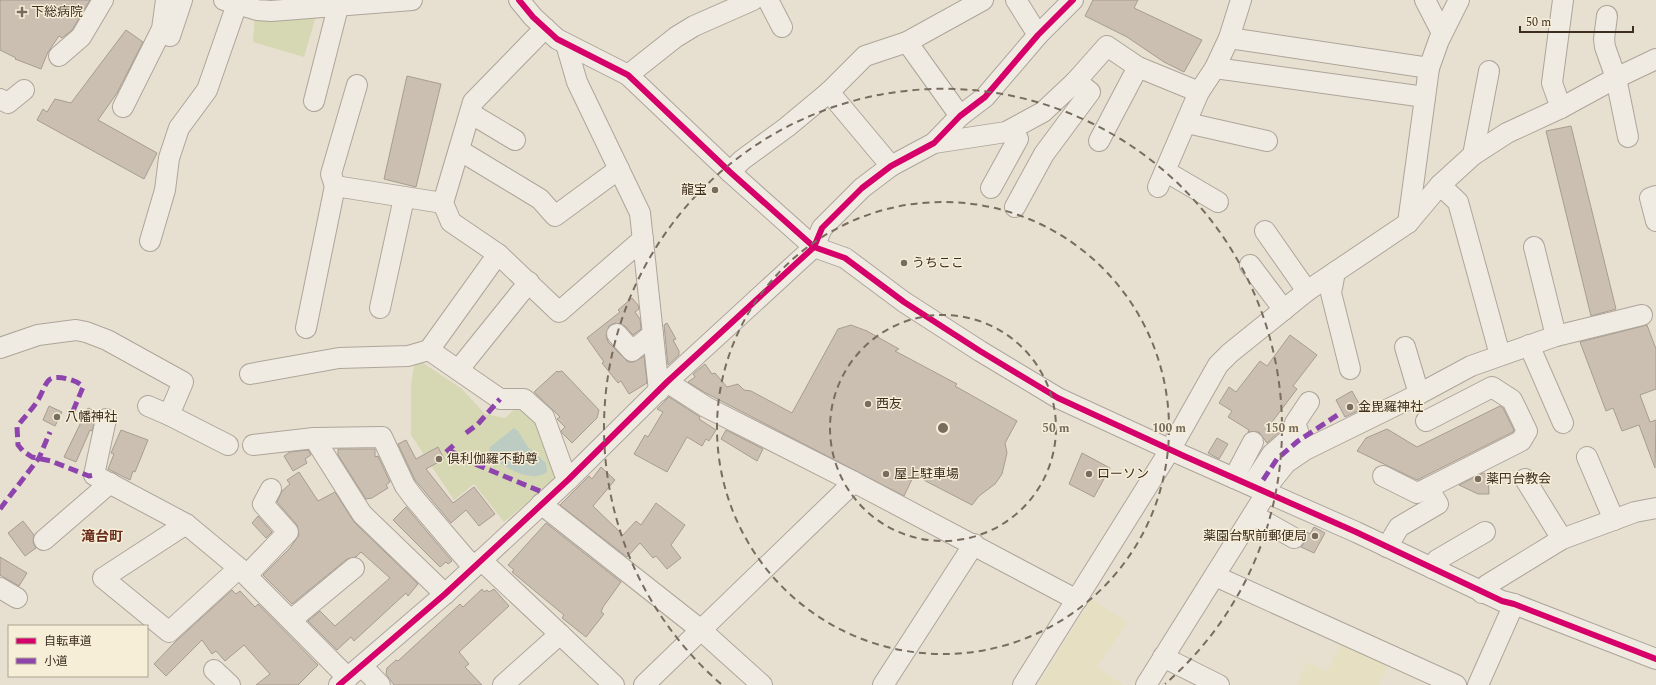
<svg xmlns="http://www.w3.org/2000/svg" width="1656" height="685" viewBox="0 0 1656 685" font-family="Spectral,'Noto Sans JP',serif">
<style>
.farmland{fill:#e6dfc2}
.green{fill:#d6d7b3}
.water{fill:#bcccc2}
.building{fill:#cbbfb2;stroke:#a89c90}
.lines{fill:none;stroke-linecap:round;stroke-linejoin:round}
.minor-casing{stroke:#ada599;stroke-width:22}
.minor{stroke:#efebe3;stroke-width:20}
.quiet{stroke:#8e44ad;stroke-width:5;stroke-dasharray:10 5;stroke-linecap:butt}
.cycleway-casing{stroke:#f7eed8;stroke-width:8}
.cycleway{stroke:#d6006c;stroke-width:6}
.ring{fill:none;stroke:#786c5e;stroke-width:2;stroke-dasharray:7 5}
.poi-dot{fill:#786c5e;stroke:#f7eed8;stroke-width:1.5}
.labels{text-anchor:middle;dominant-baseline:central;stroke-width:3;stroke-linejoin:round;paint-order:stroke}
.poi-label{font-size:13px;fill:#3d2e20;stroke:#f7eed8;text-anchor:start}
.neighbourhood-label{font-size:14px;font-weight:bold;fill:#6b2e1e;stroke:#f7eed8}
.centre{fill:#786c5e;stroke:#f7eed8;stroke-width:2}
.ring-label{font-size:12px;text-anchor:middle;font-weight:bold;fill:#786c5e;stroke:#f7eed8;stroke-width:3;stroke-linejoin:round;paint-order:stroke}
</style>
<rect width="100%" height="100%" fill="#e7e0d1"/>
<g class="farmland">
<path d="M1091,599L1128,622L1097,667L1123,685H1038Z"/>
<path d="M1342,642L1389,663L1379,685H1297L1307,662L1327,671Z"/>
</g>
<g class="green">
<path d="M255,15L316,16L304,57L253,42Z"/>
<path d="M420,361L462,389L485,414L505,418L516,408L539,423L557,477L504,522L474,484L454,500L411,435V385L414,366Z"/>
</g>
<path class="water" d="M514,428L518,431L528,447L546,463L547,472C531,484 507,467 492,459L489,453L490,447Z"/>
<g class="building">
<path d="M0,0H90L72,30L62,38L59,36L48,52L41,69L15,59L16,58L0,50Z"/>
<path d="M1093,0H1138L1134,8L1202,40L1184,72L1164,62L1127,37L1085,16Z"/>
<path d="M126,30L143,42L117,93L98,120L157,153L144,179L37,120L43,109L47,112L55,99L71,103Z"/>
<path d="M407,76L441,84L416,187L384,179Z"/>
<path d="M1571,126L1616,309L1591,316L1546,131Z"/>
<path d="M632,298L638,305L639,309L635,312L640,319L641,329L633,335L625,326L615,323L609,326L606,336L608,342L628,362H634L644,356L647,383L629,394L621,381L618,383L602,363L604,362L587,338L620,312L618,310Z"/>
<path d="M667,323L676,339L673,340L679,351V355L668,365L664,325Z"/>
<path d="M851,325L867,331L899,349L895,351L957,384L955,386L1017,421L1005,443L1007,453L1002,474L995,484L979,496L972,505L914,475L904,496L704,392L688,382L695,377L693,374L705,364L712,374L715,373L727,387L738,384L744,390L751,391L792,413L838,329Z"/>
<path d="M1647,325L1656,349V389L1640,395L1650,422L1656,420L1655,468L1639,425L1622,431L1613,408L1606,411L1580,342Z"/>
<path d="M1290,335L1317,355L1293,386L1297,389L1272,422L1282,429L1267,443L1259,432H1248L1249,430L1228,417L1232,411L1219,403L1229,387L1236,392L1260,361L1267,366Z"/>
<path d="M557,371L558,372L562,371L599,410L597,418L572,443L562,433L561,431L565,427L557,419L560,417L534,392Z"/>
<path d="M1352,391L1362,409L1345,417L1336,400Z"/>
<path d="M669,397L700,417L699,419L716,430L709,441L706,439L702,446L687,437L667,472L634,454L645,435L648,437L663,412L657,409Z"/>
<path d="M49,406L62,412L55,426L43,420Z"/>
<path d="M1500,406L1503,408L1514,430L1513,432L1417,480L1357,451L1366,438L1387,429L1417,447Z"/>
<path d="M88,408L97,412L92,431L90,430L76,462L64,457Z"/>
<path d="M121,430L148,440L135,472L133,471L130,480L108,469L114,454L111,453Z"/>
<path d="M726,430L763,449L757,461L721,439Z"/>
<path d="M1217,438L1228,444L1219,459L1208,453Z"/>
<path d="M406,440L416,459L438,447L444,459L426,469L453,503L474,487L495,514L479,526L466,510L451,523L415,480L398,444Z"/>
<path d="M338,449H375V457L378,456L390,482L386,485L388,488L372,498L366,499L338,455Z"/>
<path d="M308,450L311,455L305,459L307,463L293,471L284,456L290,452Z"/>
<path d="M1082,453L1110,468L1094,497L1069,484Z"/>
<path d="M601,467L615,480L593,506L623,535L636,521L641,525L656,503L685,525L671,545L681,558L667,569L656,556L653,558L640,543L627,557L560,505L589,476L592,479Z"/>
<path d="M299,472L318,501L335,492L354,522L418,584L408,596L406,593L354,641L351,637L337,650L308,621L320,611L335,626L390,578L361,552L356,557L347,559L292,604L263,575L290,548L299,535L297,525L277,502L282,491L290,484L287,480Z"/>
<path d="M1483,473L1488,474L1489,494H1478L1459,485Z"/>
<path d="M406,507L452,561L448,564L446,562L440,567L393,520Z"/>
<path d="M258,516L272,532L266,538L252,523Z"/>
<path d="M23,521L34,535L33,542L36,548L25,556L8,533Z"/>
<path d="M546,523L621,582L603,607L601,612L604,614L586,637L562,618L564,615L512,572L514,570L508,565Z"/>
<path d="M1314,527L1325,533L1314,553L1301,547L1304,543L1307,532L1310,534Z"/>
<path d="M0,557L27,573L19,586L0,575Z"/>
<path d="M482,589L484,592L487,590L489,592L494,589L509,606L459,652L469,664L465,667L482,685H394L386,674L387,668L396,660L398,661L460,604L463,607Z"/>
<path d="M232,590L236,594L240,591L255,607L258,604L318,665L298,685H256L270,674L244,645L225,661L216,651L212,654L202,640L166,676L154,664L176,641Z"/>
</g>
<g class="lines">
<defs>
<g id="minor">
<path d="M224,0L257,10L271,11L412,0"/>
<path d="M519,0L533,17L557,39L628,75L730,172L814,247L845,258L904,302L980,351L1058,398L1184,456L1356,532L1502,601L1514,604L1656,659"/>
<path d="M768,0L782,27"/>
<path d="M1016,0L1038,35"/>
<path d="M1425,0L1442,33"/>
<path d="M1607,16L1604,39L1605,47L1616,78L1628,137"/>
<path d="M545,28L473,102L443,203L451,222L498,254L559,312L643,239"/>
<path d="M170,36L182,0"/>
<path d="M1229,38L1429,68"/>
<path d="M907,42L960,116"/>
<path d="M566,44L577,82L640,213L659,391"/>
<path d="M59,56L81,37L103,0"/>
<path d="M1215,68L1425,97"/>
<path d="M628,75L676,37L694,26L753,0"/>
<path d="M829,92L891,166"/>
<path d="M0,99L8,103L24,90"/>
<path d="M314,101L338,7"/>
<path d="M123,107L162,29L166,0"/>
<path d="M1561,108L1552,83L1563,0"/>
<path d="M470,113L515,140"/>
<path d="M1187,123L1267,141"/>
<path d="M1099,141L1138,67"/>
<path d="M934,143L1006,132L1043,112L1076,81L1107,46L1138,67L1199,92"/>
<path d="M459,150L540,199L555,216L619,169"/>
<path d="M1473,155L1489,71"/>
<path d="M1165,171L1218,202"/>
<path d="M730,172L742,160L787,127L829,92L865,56L907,42L983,0"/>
<path d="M1440,185L1458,202L1500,355"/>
<path d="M335,186L331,174L357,85"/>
<path d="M1158,187L1199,92L1215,68L1229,38L1241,0"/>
<path d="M991,188L1018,139"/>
<path d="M1656,196L1650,198L1656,221"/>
<path d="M1015,207L1044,154L1090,92L1076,81"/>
<path d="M1408,223L1429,68L1439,40L1459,0"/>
<path d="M1265,231L1307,291"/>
<path d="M150,241L165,190L169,158L179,128L207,90L237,4"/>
<path d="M1534,247L1556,336"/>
<path d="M1250,265L1284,310"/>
<path d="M1335,272L1331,293L1350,369"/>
<path d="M380,308L404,198"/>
<path d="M306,328L335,186L443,203"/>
<path d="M617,334L632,351L653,334"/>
<path d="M1529,345L1563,423"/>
<path d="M1405,347L1419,394"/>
<path d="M0,348L38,335L76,330L86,332L107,340L183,382L169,415"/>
<path d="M429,350L498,254"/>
<path d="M459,369L529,282"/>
<path d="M250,374L339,358L408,356L429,350L500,399H524L544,417L564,472L569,479"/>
<path d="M667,382L706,407L854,482L1077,600"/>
<path d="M148,406L169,415L228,445"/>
<path d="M106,419L94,475L186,524L239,568L348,678"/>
<path d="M314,438L362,514L445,594"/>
<path d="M253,445L314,438L382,437L405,486L414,498L473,567"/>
<path d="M1587,457L1614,520"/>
<path d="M1383,476L1417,493L1428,488"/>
<path d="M1234,478L1253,442"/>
<path d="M1525,479L1562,539"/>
<path d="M1252,485L1272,454L1298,431L1295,423L1309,402"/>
<path d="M541,504L701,630L762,685"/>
<path d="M1253,515L1294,538"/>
<path d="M186,524L103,578L169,632L239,568"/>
<path d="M44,540L110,483"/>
<path d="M1387,547L1399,527L1438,504L1428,488L1521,441L1527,431L1512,400L1492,387L1426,421"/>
<path d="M481,560L614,685"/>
<path d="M1432,568L1437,560L1485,532"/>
<path d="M247,575L288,532L263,504L271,489"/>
<path d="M1215,576L1456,685"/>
<path d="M0,588L17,598"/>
<path d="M1482,593L1487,585L1562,539L1635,512L1656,508"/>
<path d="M291,620L354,568"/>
<path d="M1163,657L1219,685"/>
<path d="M362,666L380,685"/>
<path d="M214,670L230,685"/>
<path d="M339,685L445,594L569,479L667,382L814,247L822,228L862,188L891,166L934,143L960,116L985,97L1038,35L1073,0"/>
<path d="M503,685L560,634"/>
<path d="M644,685L854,482"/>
<path d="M883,685L974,544"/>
<path d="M1023,685L1170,450L1218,365L1230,353L1307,291L1408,223L1440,185L1473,155L1507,133L1561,108L1616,78L1656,59"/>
<path d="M1146,685L1267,492L1270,483L1286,463L1305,450L1419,394L1471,366L1556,336L1642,315"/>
<path d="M1478,685L1514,604"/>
</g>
</defs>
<use href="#minor" class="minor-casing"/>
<use href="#minor" class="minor"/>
<g class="quiet">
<path d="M73,411L83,387C78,380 55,374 49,380C44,385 42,394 38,400C32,410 23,418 17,427L18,445L23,451L32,457L51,461L89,476L94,475"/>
<path d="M466,433L478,424L500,399"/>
<path d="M449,450L468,461L542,492"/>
<path d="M446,452L456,443"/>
<path d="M1263,480L1277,459L1298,441L1339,414"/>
<path d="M0,509L39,458L50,432"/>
</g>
<defs>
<g id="cycleway">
<path d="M519,0L533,17L557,39L628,75L730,172L814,247L845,258L904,302L980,351L1058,398L1184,456L1356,532L1502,601L1514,604L1656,659"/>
<path d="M339,685L445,594L569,479L667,382L814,247L822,228L862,188L891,166L934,143L960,116L985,97L1038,35L1073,0"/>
</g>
</defs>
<use href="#cycleway" class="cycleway-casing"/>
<use href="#cycleway" class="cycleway"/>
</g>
<g class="ring">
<circle cx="943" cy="428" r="113"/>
<circle cx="943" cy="428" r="226"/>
<path d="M721 684A339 339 0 1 1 1165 684"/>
</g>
<g class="poi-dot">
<path d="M20 6h4v4h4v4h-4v4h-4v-4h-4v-4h4z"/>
<circle cx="715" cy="190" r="4"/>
<circle cx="904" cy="263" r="4"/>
<circle cx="868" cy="404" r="4"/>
<circle cx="1350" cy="407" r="4"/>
<circle cx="57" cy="417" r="4"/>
<circle cx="439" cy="459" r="4"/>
<circle cx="886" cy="474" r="4"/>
<circle cx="1089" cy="474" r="4"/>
<circle cx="1478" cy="479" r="4"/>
<circle cx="1315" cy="536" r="4"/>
</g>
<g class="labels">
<g class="poi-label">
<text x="31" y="12">下総病院</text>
<text x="707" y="190" text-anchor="end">龍宝</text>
<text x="912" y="263">うちここ</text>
<text x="876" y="404">西友</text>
<text x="1358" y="407">金毘羅神社</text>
<text x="65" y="417">八幡神社</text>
<text x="447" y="459">倶利伽羅不動尊</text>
<text x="894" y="474">屋上駐車場</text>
<text x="1097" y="474">ローソン</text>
<text x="1486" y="479">薬円台教会</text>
<text x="1307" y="536" text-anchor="end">薬園台駅前郵便局</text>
</g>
<g class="neighbourhood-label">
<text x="102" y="536">滝台町</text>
</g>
</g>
<circle cx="943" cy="428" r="6" class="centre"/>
<g class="ring-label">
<text x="1056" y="432">50 m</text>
<text x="1169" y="432">100 m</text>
<text x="1282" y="432">150 m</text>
</g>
<rect x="8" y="625" width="140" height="52" fill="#f7eed8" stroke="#ada18e"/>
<rect x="16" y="638" width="20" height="6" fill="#d6006c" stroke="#ada18e"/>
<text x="44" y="645" font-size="12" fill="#3d2e20">自転車道</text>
<rect x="16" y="658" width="20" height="6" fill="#8e44ad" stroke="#ada18e"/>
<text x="44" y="665" font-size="12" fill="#3d2e20">小道</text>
<path d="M1520 26v6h113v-6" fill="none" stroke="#3d2e20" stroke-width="2"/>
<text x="1526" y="26" font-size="12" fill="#3d2e20" stroke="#f7eed8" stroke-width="3" paint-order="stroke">50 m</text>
</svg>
